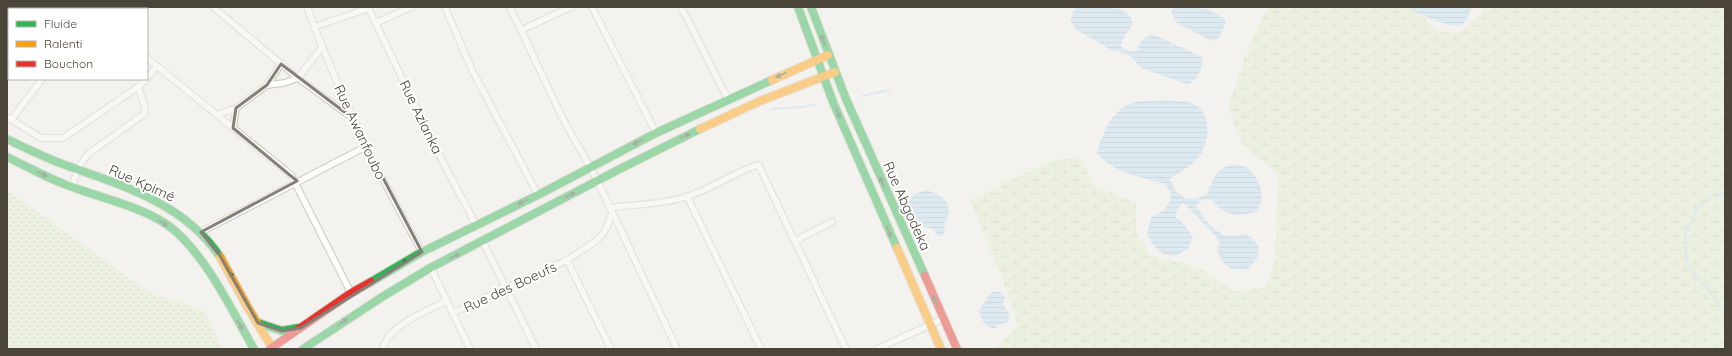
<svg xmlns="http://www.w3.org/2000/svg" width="1732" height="356" viewBox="0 0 1732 356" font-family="Quicksand,sans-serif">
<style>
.grass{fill:url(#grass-dots)}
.wetland{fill:url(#wetland-marsh)}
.water{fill:url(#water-rules)}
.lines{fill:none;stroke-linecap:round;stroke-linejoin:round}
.stream{stroke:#c0ddf1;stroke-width:2}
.street-casing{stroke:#d2d0cb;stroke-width:8}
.fast-casing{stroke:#d3cfc5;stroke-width:10}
.slow-casing{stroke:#d3cfc5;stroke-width:10}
.jam-casing{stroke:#d3cfc5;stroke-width:10}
.street{stroke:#fdfdfc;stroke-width:5.5}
.fast{stroke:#30b455;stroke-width:8}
.slow{stroke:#ff9f0a;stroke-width:8}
.jam{stroke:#e5322d;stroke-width:8}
.oneway{fill:#446040}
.marked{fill:none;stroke:#868178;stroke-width:3;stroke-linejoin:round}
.labels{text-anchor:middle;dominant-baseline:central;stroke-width:4;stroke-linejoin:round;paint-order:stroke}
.street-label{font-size:14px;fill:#4b4439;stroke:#fff}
</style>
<defs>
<pattern id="grass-dots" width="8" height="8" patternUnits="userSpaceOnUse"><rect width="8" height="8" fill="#e1eecf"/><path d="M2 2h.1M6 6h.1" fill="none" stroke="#c3cdb2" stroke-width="1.8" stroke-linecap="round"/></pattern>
<pattern id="wetland-marsh" width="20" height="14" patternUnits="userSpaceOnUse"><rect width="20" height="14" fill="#e1eecf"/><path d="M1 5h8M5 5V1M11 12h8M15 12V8" fill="none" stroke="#c3cdb2"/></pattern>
<pattern id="water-rules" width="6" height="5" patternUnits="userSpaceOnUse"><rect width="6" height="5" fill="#c0ddf1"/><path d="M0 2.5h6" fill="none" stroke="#a6bfcf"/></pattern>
</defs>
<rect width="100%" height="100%" fill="#f4f2ee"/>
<path class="grass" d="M7,190L150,293L203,310L223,349H7Z"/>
<path class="wetland" d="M1269,7H1413L1437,31L1460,32L1480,15L1485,7H1725V349H995L1018,326L1001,275L970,200L1052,160L1080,158L1095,186L1136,203V232L1150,255L1198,267L1235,292L1267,286L1275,260L1278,174L1241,143L1228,107L1242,64L1262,18Z"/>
<g class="water">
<path d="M1076,7C1086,7 1104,5 1114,7C1121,9 1135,16 1132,25C1128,33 1121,38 1121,47L1131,52L1137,50L1143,39L1152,34L1202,57C1205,66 1196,84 1186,84L1142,68L1130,56L1118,51L1111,50L1076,29L1070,20Z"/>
<path d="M1174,7H1203L1224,18L1226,22L1218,39L1212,41L1177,23L1171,13Z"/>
<path d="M1410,7H1472C1469,14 1467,22 1460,25C1451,29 1416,14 1410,7Z"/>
<path d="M1166,100C1174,101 1184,101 1191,103C1214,111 1210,144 1197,159C1190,167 1178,173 1170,179L1176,192L1187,199L1198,198L1207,194C1210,185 1215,173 1223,168C1245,155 1263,180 1262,200C1261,204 1258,208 1257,211C1234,219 1226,215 1210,199L1200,201L1196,206C1202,215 1209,226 1219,232C1236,244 1243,222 1259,247L1257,258L1248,269C1230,272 1223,266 1217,250L1220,242C1215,234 1208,229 1202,222C1195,215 1192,209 1183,203L1177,209L1175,217L1184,224L1193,237L1188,249L1176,256L1163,254L1153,245L1147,233L1151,218C1163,211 1170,208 1171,193L1165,184C1137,175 1118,176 1097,153C1103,134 1110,111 1132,103C1142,100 1156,101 1166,100Z"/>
<path d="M927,190C945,196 956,206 944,224L945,232L942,236H938C930,224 928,229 917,226C897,221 907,204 914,194Z"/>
<path d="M993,292H1000L1005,297L1003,305C1008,311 1012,315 1008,322L1000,324L994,329C981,324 984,322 979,311C984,304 986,297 993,292Z"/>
</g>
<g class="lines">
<g class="stream">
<path d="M862,96L889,90"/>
<path d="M771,109L802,107L817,104"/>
<path d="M1725,193L1711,197L1697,208L1685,236L1687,263L1725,312"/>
</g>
<defs>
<g id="street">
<path d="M83,7L86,9"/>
<path d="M213,7L298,78L350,116"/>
<path d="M307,7C338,92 378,173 422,252"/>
<path d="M368,7L433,143L476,225"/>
<path d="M445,7L472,70L538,195"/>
<path d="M510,7L562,117L597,180L677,349"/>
<path d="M592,7L656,133"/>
<path d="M681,7L728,99"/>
<path d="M96,9L97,7"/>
<path d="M376,23L411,7"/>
<path d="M314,27L369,8"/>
<path d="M521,30L571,7"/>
<path d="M147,58L291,175L351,293"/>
<path d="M147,78L157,66"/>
<path d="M267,85L281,64"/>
<path d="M217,115L236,108L267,85L284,83L298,78L322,47"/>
<path d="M7,117L41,138H63L138,87L146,79"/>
<path d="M11,120L42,79"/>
<path d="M233,128L236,108"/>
<path d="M72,187L77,170L88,154L144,114L145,107L138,87"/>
<path d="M687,196L761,349"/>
<path d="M609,208C635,204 661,205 686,197C711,189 732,174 757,165L759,166L846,349"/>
<path d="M201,232L367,146"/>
<path d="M795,241L832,222"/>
<path d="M483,242L536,349"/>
<path d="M567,260L611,349"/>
<path d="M431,268L470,349"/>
<path d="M453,313L567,260L596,241L605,231L612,214"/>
<path d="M383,349C387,326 427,311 446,301"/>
<path d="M877,349L943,319"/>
</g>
<g id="fast">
<path d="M798,7L833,102L897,248"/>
<path d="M811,7L846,99L925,276"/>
<path d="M7,139C23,147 40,155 57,162C117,184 183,201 220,257"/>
<path d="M7,157C24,165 42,175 59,182C94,197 146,206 174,230C208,259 232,311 254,349"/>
<path d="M371,282L422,252L538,195L656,133L772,80"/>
<path d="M258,323L282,331L298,328"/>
<path d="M303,349L382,297L430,268L616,171L700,129"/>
</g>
<g id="slow">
<path d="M772,80L828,55"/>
<path d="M700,129L760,101L835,72"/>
<path d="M897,248L941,349"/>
<path d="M220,257L248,308L273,349"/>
</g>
<g id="jam">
<path d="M925,276L957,349"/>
<path d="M270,349L351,293L371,282"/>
</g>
</defs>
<use href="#street" class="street-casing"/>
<use href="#fast" class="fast-casing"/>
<use href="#slow" class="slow-casing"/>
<use href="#jam" class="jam-casing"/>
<use href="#street" class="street"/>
<use href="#fast" class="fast"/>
<use href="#slow" class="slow"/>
<use href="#jam" class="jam"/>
</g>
<defs><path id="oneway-solid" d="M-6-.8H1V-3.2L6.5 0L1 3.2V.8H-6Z"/></defs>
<g class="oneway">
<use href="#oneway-solid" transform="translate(823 40) rotate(-110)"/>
<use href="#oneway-solid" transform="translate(781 75) rotate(156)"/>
<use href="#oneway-solid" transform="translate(838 113) rotate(67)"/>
<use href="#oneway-solid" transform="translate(685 136) rotate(-25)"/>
<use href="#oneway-solid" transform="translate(638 142) rotate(153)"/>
<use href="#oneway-solid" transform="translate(42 174) rotate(25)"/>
<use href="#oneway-solid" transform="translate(882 182) rotate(-114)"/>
<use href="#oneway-solid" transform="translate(570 195) rotate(-28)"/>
<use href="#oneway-solid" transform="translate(523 202) rotate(154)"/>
<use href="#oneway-solid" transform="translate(163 223) rotate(34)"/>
<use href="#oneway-solid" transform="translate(889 232) rotate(67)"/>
<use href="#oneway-solid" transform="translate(455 256) rotate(-27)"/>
<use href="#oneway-solid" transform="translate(407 261) rotate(150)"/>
<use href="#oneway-solid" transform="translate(232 277) rotate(-119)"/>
<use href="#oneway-solid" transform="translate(935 301) rotate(-114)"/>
<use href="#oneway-solid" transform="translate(343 322) rotate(-34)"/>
<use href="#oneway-solid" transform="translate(240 325) rotate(59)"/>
</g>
<path d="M0 0H1732V356H0ZM281,64L351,117L422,252L301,328L282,331L258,323L220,256L201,232L297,181L233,128L236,108L267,85Z" fill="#f4f2ee" fill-opacity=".55" fill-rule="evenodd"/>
<path class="marked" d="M281,64L351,117L422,252L301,328L282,331L258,323L220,256L201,232L297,181L233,128L236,108L267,85Z"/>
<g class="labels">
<g class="street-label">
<text transform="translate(421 117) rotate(64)">Rue Azianka</text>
<text transform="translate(360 132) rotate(65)">Rue Awanfoubo</text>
<text transform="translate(142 183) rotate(24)">Rue Kpimé</text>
<text transform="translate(907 206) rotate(66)">Rue Abgodeka</text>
<text transform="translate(510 287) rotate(-25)">Rue des Boeufs</text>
</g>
</g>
<rect width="1732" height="356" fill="none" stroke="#4b4439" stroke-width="16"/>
<rect x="8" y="8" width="140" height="72" fill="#ffffff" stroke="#b7b4b0"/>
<rect x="16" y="21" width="20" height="6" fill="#30b455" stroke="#b7b4b0"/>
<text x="44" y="28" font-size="12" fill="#4b4439">Fluide</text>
<rect x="16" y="41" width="20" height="6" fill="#ff9f0a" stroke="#b7b4b0"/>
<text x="44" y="48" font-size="12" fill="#4b4439">Ralenti</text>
<rect x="16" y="61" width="20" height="6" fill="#e5322d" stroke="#b7b4b0"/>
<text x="44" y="68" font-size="12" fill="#4b4439">Bouchon</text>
</svg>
